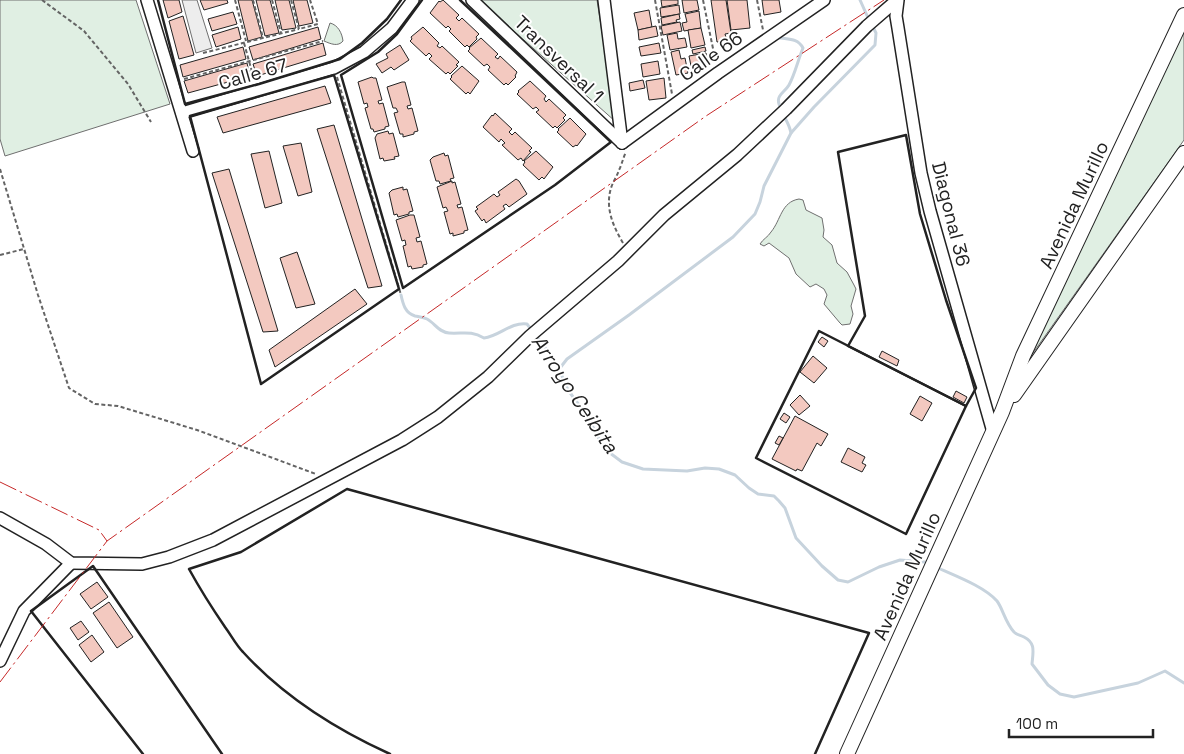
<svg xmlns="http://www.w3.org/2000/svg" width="1184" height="754" viewBox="0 0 1184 754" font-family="'Space Grotesk',sans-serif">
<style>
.green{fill:#e0efe3;stroke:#6f6f6f}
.parking{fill:#ededed;stroke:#6f6f6f}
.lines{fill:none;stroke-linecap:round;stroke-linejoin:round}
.stream{stroke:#c7d3dd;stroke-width:3}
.building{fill:#f3c9c0;stroke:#222}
.minor-casing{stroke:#222;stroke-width:14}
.major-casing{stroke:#222;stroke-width:16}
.path{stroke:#646464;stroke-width:2;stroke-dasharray:4 2.5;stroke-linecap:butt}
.minor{stroke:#fff;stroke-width:11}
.major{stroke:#fff;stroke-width:14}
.wall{stroke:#222;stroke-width:2.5}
.power{stroke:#c62828;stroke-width:1;stroke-dasharray:18 4 2.5 4;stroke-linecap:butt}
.labels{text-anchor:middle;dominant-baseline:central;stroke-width:4;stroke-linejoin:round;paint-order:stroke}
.street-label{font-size:19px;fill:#222;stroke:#fff}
.water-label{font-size:20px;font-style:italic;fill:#222;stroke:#fff}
</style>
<rect width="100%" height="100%" fill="#fff"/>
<g class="green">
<path d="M0,0H136L170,104L5,156L0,139Z"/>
<path d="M479,0H597L616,122Z"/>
<path d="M330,23C338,25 342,33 343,41C338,47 331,44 324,41Z"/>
<path d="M1184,28V140L1028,360Z"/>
<path d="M799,199L803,200L806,210L822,218L824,230L823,237L832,245L837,263L847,272L854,285L856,289L851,306L853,314L850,324L842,325L840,323L824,304L827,295L824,289L816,284L810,287L796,274L789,258L769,243L764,246L760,244C763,239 768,237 771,232C781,220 781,202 799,199Z"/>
</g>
<path class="parking" d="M182,0H197L212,48L196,53Z"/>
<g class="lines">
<g class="stream">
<path d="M860,0L869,20"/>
<path d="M791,133L814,107L875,45L876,33L872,25"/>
<path d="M401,295C403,304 405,313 415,316C419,317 423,317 427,319C435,323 438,332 449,333C463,334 470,330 484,338C500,336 510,322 527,324L556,362L568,390L590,420L595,432L602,444L610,453L622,462L643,469L687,471L705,468L719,469L735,475L749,488L758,494L774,496L779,501L785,508L796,538L822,566L838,580L848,582L879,567L900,560L925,562L930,564"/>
<path d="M560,368L567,359L629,315L733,237L755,214L760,202L764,186L791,133C789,122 782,115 779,104C776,95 785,92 789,85C795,74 798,60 803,48C797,37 787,40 775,37"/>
<path d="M936,567C953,575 984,586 997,601C1003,609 1005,622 1014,632C1017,635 1020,635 1024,637C1036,643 1033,652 1032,664L1048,685L1060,694L1074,697L1138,683L1165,671L1184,683"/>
</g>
</g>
<g class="building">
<path d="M163,0H179L182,12L168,18Z"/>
<path d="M200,0H227L228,3L204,10Z"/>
<path d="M238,0H252L262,37L248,41Z"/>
<path d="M256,0H270L279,33L265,36Z"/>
<path d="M275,0H289L296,28L282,30Z"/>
<path d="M293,0H307L313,23L299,26Z"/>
<path d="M443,0L459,15L456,18L459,21L462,18L479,34L476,37L477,39L469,47L467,45L465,47L449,31L451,29L448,26L446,28L430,13L439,1L440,2Z"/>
<path d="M661,0H678V4L662,7Z"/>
<path d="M682,0H697L699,10L684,13Z"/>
<path d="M711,0H726L731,33L725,34L727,41L717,42Z"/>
<path d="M727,0H747L750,28L731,30Z"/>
<path d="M762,0H779L781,12L764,15Z"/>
<path d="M679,5L680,14L661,17L660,8Z"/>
<path d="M649,10L652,27L638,30L634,13Z"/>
<path d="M699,11L701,28L684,31L682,23L687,22L685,14Z"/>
<path d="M233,12L237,24L212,31L208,19Z"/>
<path d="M679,14L680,19L676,20L677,22L662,25L661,18Z"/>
<path d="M183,16L194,55L179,59L169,21Z"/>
<path d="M680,22L682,31L663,35L661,26Z"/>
<path d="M656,26L658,36L639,40L638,30Z"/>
<path d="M238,27L241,39L216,47L212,35Z"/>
<path d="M318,27L321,39L253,60L249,47Z"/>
<path d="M423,27L439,43L437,46L440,48L442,46L459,62L456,65L458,66L450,74L448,72L446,74L429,59L432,56L429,53L426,56L410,41L412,39L411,37Z"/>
<path d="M701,28L705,45L691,48L688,30Z"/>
<path d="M677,33L678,39L685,38L687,47L670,50L667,35Z"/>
<path d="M481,38L498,54L495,57L498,59L500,56L517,72L515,76L516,77L508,85L506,83L504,85L488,70L490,67L487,64L484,66L468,51L470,49L469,48Z"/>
<path d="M323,43L326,55L257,76L253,64Z"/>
<path d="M659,43L661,53L641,56L639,47Z"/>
<path d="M400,45L409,60L394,70L391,67L382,73L376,64L388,58L386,54Z"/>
<path d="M243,47L246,59L183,77L180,65Z"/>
<path d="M705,47L706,51L693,54L692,50Z"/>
<path d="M679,50L681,59L685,58L688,73L676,75L671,52Z"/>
<path d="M706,53L708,63L691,66L689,56Z"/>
<path d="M658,61L660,74L643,77L641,64Z"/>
<path d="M247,63L250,76L188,93L184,81Z"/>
<path d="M462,66L479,81L470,94L468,92L466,94L450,79L452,77L451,76Z"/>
<path d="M372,77L373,78H376L382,100L378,101L379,104L383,103L389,126L385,127V129L374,132L373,129H371L365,108L368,107L367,103L364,104L358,82Z"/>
<path d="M664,78L666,98L649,100L646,81Z"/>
<path d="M643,80L645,88L630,91L629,83Z"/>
<path d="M530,81L546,96L544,99L546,102L549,99L566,115L563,118L565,120L557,128L555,126L553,128L536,112L539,110L536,107L533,109L517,94L519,92L518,91Z"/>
<path d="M402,82H405L411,105L407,106L408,109L412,108L418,131L414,132V134L403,137V134H400L394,113L398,112L396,108H393L387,87Z"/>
<path d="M325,86L331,103L223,133L217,117Z"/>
<path d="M495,113L512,129L509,132L512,135L515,132L532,148L529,151L531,152L523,161L521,158L518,160L502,145L505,143L501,139L499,142L483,127L492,115L493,116Z"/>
<path d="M570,118L586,134L577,146L576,145L573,147L557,132L559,130L558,129Z"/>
<path d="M334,125L382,286L368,288L317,129Z"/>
<path d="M388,131L389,134L393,133L399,156L394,157L395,159L384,161L383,158L380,159L375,138L377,134Z"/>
<path d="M301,143L312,192L298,196L283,146Z"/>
<path d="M269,151L282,203L265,208L251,154Z"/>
<path d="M536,151L553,167L544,179L542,177L539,180L523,165L525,162L524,161Z"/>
<path d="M444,153L445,156L448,155L454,178L450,179L451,181L440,184L439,181H436L430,160L433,157Z"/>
<path d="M229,169L278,331L263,332L212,173Z"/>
<path d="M516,179L519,181L527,194L509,207L506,204L503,206L505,209L486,223L484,219L482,221L475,211L478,209L476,207L494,194L497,197L500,195L498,192Z"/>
<path d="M452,181V183L455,182L461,204L457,205L458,208L462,207L468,230L464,231V233L453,236V233L450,234L444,212L448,211L446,207L443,208L437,187Z"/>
<path d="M403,187V190L407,189L413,211L409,212V214L398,217L397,214L394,215L389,193L392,190Z"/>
<path d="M410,215H414L420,237L416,238L417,242L421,241L427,264L423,265V267L412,269L411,266L408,267L403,246L406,245L405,240L402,241L396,220Z"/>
<path d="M297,252L315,304L296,308L280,258Z"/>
<path d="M355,289L367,304L275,367L269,350Z"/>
<path d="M822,337L828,341L824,347L818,342Z"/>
<path d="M882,351L899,360L897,366L879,357Z"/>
<path d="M813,356L827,368L814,383L800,372Z"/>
<path d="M956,391L967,397L964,403L953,397Z"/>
<path d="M800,395L810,406L799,415L790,405Z"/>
<path d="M920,396L932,403L922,421L910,414Z"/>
<path d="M784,413L790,417L786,423L780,419Z"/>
<path d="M795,416L828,434L821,446L817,443L802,471L797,469L796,471L772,459Z"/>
<path d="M779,436L783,438L779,445L775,443Z"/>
<path d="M848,448L865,457L862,463L866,465L862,472L841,462Z"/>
<path d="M97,582L108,597L91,609L80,594Z"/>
<path d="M109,602L133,637L117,648L93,613Z"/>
<path d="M81,621L89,632L78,640L70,628Z"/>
<path d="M92,635L104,652L91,662L79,645Z"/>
</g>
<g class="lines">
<defs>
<g id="minor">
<path d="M147,0L193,151"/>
<path d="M472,0L622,143"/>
<path d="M604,0L622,143"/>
<path d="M898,0L896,16L898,28L921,173L930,211L993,432"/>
<path d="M182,113L334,68L364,52L392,28L413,0"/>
<path d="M622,143L718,73L824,0"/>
<path d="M0,518L46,544L71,563L142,564L169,557L213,540L402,440L438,417L488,377L530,336L618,261L664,215L737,155L786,109L867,26L897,0"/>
<path d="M0,661L24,611L71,563"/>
</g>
<g id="major">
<path d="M1014,395L1184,153"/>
<path d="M847,754L1002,412L1023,356L1184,15"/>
</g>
</defs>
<use href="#minor" class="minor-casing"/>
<use href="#major" class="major-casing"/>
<g class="path">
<path d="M42,0L84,31L128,84L151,122"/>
<path d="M235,0L246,41"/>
<path d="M253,0L263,38"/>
<path d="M272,0L281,33"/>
<path d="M291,0L299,29L318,24L310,0"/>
<path d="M655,0L672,94"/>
<path d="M703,0L716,63"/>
<path d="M757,0L763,30"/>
<path d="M244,43L254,79"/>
<path d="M203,53L299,29"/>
<path d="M337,77L401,295"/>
<path d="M184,79L323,41"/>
<path d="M0,169L38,295L69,388L95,404L118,406L197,430L316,474"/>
<path d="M623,243C613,226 605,208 611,188C613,182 617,176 619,170C622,164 623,158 626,152"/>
<path d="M0,255L24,249"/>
</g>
<use href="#minor" class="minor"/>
<use href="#major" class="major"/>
<g class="wall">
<path d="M158,0L185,104L259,84L340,59L362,43L387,19L401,0"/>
<path d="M422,0L397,34L378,52L341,75L403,288L555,185L611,142L460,0"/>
<path d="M334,75L399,289L261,384L190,116Z"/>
<path d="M906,135L920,214L946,300L976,388L966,406L848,346L865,316L838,152Z"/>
<path d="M819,331L966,406L906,534L756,458Z"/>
<path d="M143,754L31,611L93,566L222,754"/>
<path d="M390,754C335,729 284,697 243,652C236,645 231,635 225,627C212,608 200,589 189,569L241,552L347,489L869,633L815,754"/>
</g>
<g class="power">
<path d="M0,482L99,530L107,541"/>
<path d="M0,682L107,541L706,116L884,0"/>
</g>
</g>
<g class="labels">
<g class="street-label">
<text transform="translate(711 56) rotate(-35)">Calle 66</text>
<text transform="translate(559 59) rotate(44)">Transversal 1</text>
<text transform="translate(253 74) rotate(-16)">Calle 67</text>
<text transform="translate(1074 205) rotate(-65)">Avenida Murillo</text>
<text transform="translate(951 214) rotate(76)">Diagonal 36</text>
<text transform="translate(907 576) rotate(-66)">Avenida Murillo</text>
</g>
<g class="water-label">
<text transform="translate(575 394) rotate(56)">Arroyo Ceibita</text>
</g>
</g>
<path d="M1009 729v8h144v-8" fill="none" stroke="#222222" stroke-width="2.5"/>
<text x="1016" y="729" font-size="15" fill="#222222" stroke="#ffffff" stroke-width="4" paint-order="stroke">100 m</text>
</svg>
